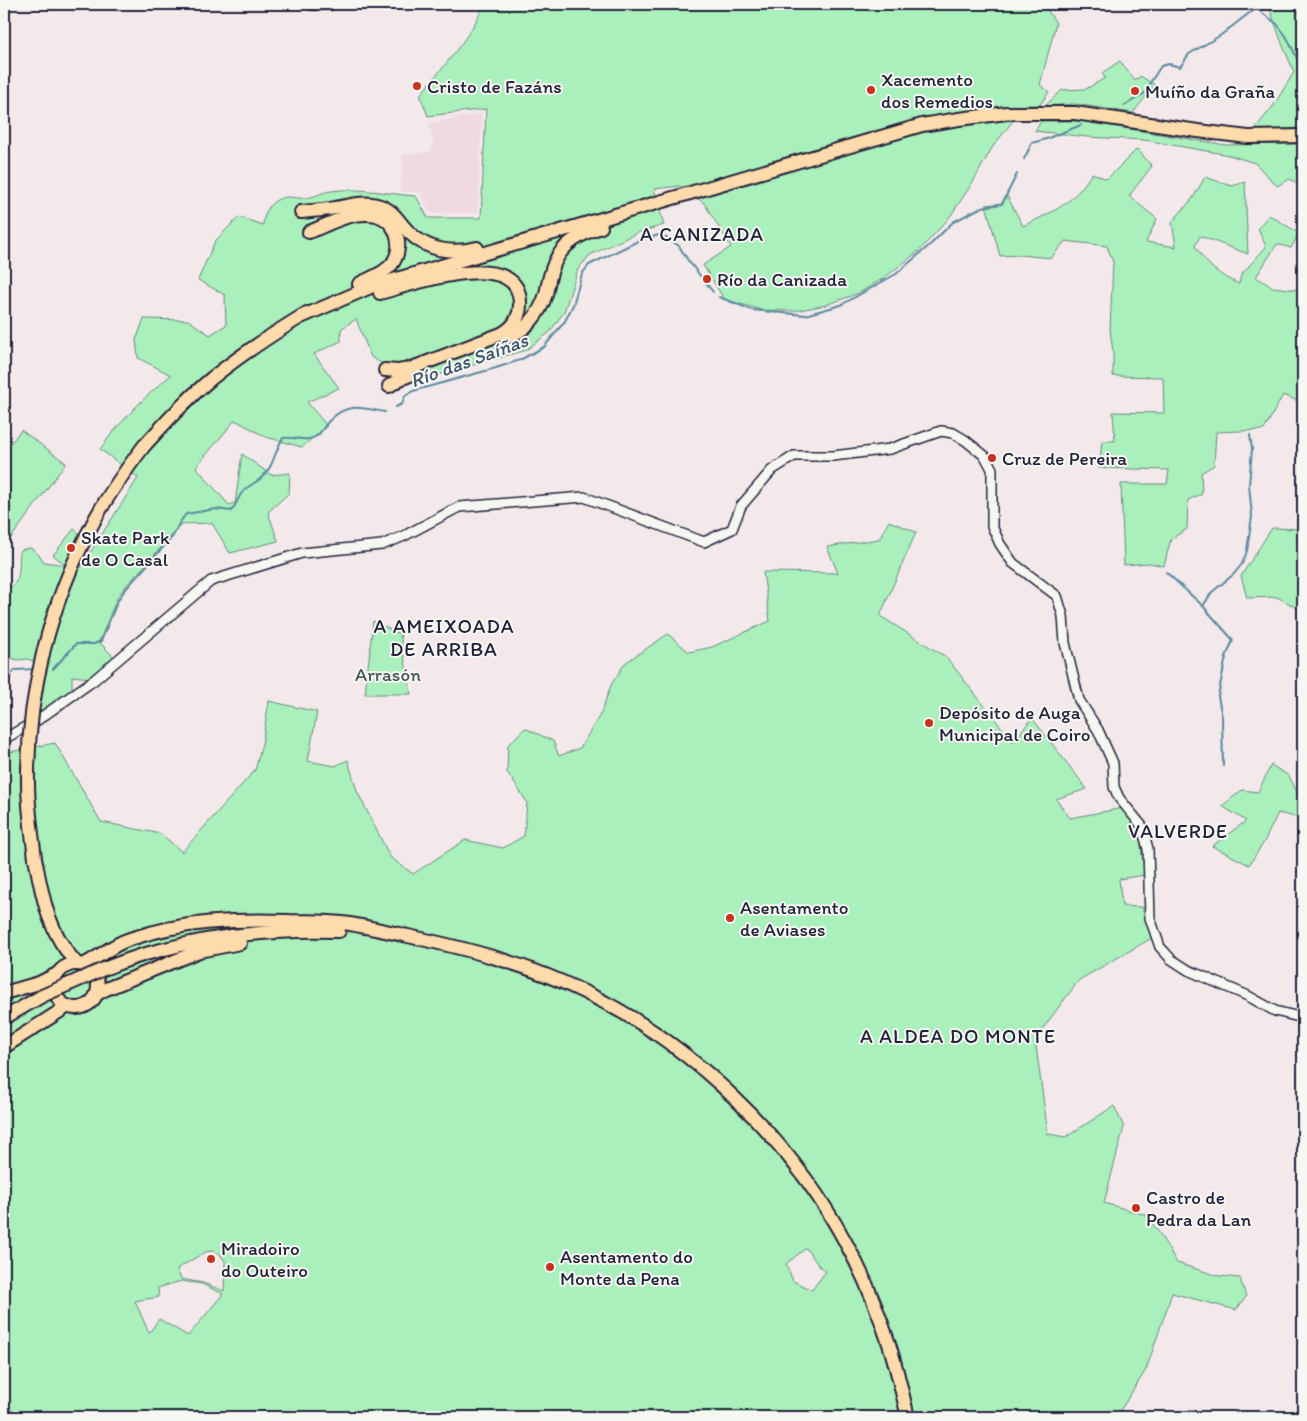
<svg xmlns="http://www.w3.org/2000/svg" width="1307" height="1421" viewBox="0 0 1307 1421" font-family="Itim,sans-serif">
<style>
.built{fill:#f0d9e3}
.green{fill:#a9f0bc;stroke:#66897c;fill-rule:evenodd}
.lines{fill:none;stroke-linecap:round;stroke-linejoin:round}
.stream{stroke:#5a899e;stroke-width:2}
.secondary-casing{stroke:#22223b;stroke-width:12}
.primary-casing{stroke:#22223b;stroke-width:14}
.highway-casing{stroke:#22223b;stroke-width:16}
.secondary{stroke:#f6f6f2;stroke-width:9}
.primary{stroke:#fedbac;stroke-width:10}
.highway{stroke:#fedbac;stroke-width:12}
.highway-bridge-casing{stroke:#22223b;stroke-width:16;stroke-linecap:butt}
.highway-bridge{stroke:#fedbac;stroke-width:12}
.poi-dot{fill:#c8321e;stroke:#f6f6f2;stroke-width:2}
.labels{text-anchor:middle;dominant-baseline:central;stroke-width:4;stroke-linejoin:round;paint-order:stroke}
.poi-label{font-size:19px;fill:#22223b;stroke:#f6f6f2;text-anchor:start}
.park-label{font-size:19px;fill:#44565b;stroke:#f6f6f2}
.neighbourhood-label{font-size:20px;letter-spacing:1px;fill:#22223b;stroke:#f6f6f2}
.water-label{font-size:20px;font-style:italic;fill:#3e556d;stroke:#f6f6f2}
</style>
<rect width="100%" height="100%" fill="#f3e9eb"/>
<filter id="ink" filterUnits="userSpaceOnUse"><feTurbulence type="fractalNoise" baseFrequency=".02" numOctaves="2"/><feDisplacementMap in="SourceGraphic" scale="10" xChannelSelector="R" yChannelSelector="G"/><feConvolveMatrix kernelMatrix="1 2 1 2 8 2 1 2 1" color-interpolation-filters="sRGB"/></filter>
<g filter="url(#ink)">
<path class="built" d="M482,113L478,213H430L420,192L400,191L403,155L430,152L433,142L429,126L431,123Z"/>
<g class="green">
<path d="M484,4H1070L1044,5L1056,23L1040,85L1049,92L1040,105H1025L992,148L973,182L949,218L919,251L884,278L859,293L826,305L795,311L761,310L724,299L703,265L731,247L704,203L680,186L654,189L664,225L637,233L590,255L578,269L564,312L550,332L526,350L424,379L405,366L381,363L371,357L356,319L341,329V341L314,354L339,388L307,402L327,426L302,447L266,437L235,420L196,467L229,505L235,503L242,454L271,475L290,473L289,493L268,512L278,541L230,553L212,523L181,524L150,560L125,587L117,598L99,642L115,658L90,678L72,676V691L34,717L42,665L28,659L19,660L4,657V591C23,583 18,569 20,551L24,549L31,548L40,556L44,562L66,565L53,555L74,529L89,541L70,566L81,567L138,478L100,449C120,422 145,396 171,375L138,358L136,340L144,319L188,320L210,335L226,325L225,295L198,280L215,241L239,217L263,225C264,210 273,197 289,197C294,197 299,199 304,198C313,198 322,192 331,191C359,187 387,194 416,196L428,218H481L486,109L428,116L420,95C441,69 472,36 484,4Z"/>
<path d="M1268,4L1296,10L1303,15V128L1254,130L1274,105L1294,72L1283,46Z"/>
<path d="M1120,61L1135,81L1140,76L1155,85L1133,113L1075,104L1045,106L1062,90L1086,89L1105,78L1102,73Z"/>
<path d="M1041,121H1081L1226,145L1303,144V187L1290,179L1277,186L1255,163L1229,155L1144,140L1087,137L1035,131Z"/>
<path d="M1137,149L1152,166L1129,196L1157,219L1146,242L1176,247L1172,222L1193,198L1205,177L1232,186L1245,182L1248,254L1200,236L1195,246C1206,264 1219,276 1239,284L1241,275L1266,247L1258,228L1269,215L1299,233L1291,248L1277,244L1256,277L1272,287L1299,290L1303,299V403L1283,395L1264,430L1216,432L1214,465L1201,473L1202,494L1188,500L1187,529L1171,539L1164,566L1150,563L1124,565L1121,484H1167L1169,470L1099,468L1102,441H1115L1113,412L1164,413L1163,377L1113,376V352L1110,330L1113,262L1107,246L1065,241L1051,258L1020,255L1000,256L986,205L1002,203L1007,196L1023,226C1056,210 1072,205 1092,173L1107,179Z"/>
<path d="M21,430L66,463L11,538L4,533V452Z"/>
<path d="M889,521L916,532L880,616L946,657L1013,742L1032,718L1087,789L1056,799L1070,818L1123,808L1139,832L1145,875L1119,879L1122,906L1142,907L1152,938L1079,980L1035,1039L1048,1134L1066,1137L1114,1106L1124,1127L1104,1203L1146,1215L1160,1234L1177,1263L1219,1276L1240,1278L1246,1297L1236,1310L1172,1293L1146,1370L1116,1417H4V753L55,743L101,822L161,834L182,852L255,770L262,744L269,701L317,712L308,761L335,766L348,760L357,791L390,857L413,874L465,840L503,848L524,836L527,802L507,772L508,745L525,728L553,741L559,756L580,748L601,713L611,685L625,663L668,634L689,652L712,647L770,621L763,572L838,573L827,547L879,539ZM806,1248L819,1266L826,1271L812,1290L793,1281L786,1264ZM212,1251L219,1253L225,1261L224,1291L203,1283L181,1279L177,1269L205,1252ZM181,1281L202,1284L223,1294L188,1336L159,1319L149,1333L135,1301L159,1297L158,1288Z"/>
<path d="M1272,528L1303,529V611L1277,597L1247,598L1241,576Z"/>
<path d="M373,621L400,634L411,694H365Z"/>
<path d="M1271,765L1289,776L1303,804L1299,818L1278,813L1264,842L1249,865L1212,846L1246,821L1222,806L1242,790L1258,792Z"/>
</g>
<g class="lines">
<g class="stream">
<path d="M1124,106L1145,93L1150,83L1161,66L1169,64L1180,67L1189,54L1221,35L1248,14L1257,9L1277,24L1286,36L1301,66L1300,83L1303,84"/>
<path d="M1024,159L1032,143L1046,139L1081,125"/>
<path d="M719,297L752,310L805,315L841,305L896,274L931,244L953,222L982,207L1002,204L1017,174"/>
<path d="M396,407L402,404L405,396L413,391L496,368L520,360L544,347L565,321L573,305L582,274L589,265L640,240L659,235L667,238L679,246L687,259L713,292"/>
<path d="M1166,572L1203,606"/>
<path d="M53,669L76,644H94L101,641L117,602L124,591L173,536L180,522L186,514L216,509L231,511C236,506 237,500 241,494C249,483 261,483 270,467C275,458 277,447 283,438C295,436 306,443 317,436C322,432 325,424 330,420C348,402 362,408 385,412"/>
<path d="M4,683L15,670L36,669"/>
<path d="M1223,766L1222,717L1218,696L1226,657L1233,640L1203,606L1212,592L1234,574L1242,564L1247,551L1252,516L1249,485L1252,449L1250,435"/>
</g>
<defs>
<path id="secondary" d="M4,739L36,721L94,680L211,581L302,553L382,545L404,536L459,507L584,497L704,542L732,529L741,506L772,470L794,456H833L890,449L941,431L953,433L965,440L985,456L992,469V526L1000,544L1013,563L1057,596L1063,616L1065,643L1079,700L1098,730L1113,763L1114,787L1119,798L1142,826L1148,849L1150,918L1160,947L1171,959L1188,970L1248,996L1275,1011L1303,1018"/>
<path id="primary" d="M312,4H330"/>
<g id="highway">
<path d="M301,212C312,211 324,210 335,208C349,206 363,201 377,205C390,208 396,217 404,227C423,249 448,255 477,248"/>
<path d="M309,232C327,225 348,213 368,214C393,214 407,243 392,264C384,274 370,278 359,284"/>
<path d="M380,293C410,285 521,245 520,304C520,319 513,328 501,334L412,368L398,371L385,370"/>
<path d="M301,317L373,286L922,125L959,119L1007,113H1075L1198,131L1248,137L1303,136"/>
<path d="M506,338C526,331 540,314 546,294C548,284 550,273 554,264C562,244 582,233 601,227"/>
<path d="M389,386L400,379L415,373"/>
<path d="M144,446C166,422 187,399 212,378C242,354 274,333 307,313"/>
<path d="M35,858C43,899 48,932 77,964"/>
<circle cx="76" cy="986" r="22"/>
<path d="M83,965C100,957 111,945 130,939C184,921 234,919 290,921C310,921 330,921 350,924C369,927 388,932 408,936C468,949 527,964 582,991C689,1041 792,1140 847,1245C864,1276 878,1310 889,1344C897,1368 902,1393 908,1417"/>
<path d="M106,968C122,962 137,956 153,952C214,935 277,929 339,931"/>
<path d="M4,993L39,983L57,974"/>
<path d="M97,994L106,989L199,951L240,943"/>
<path d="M4,1018L42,996"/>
<path d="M4,1047L68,1006"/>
</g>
</defs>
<use href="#secondary" class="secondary-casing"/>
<use href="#primary" class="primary-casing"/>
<use href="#highway" class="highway-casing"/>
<use href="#secondary" class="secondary"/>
<use href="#primary" class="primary"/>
<use href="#highway" class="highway"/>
<defs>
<g id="highway-bridge">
<path d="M35,858C32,833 28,808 28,783C27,693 50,604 92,525C106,497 125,471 144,446"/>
<path d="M42,996L106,968"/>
</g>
</defs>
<use href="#highway-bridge" class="highway-bridge-casing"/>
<use href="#highway-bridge" class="highway-bridge"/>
</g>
</g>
<g class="poi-dot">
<circle cx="417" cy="86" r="5"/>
<circle cx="871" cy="90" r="5"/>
<circle cx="1135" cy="91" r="5"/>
<circle cx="707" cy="279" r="5"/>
<circle cx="992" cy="458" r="5"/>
<circle cx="71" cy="548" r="5"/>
<circle cx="929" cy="723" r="5"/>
<circle cx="730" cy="918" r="5"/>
<circle cx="1136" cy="1208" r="5"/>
<circle cx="211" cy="1259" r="5"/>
<circle cx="550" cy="1267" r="5"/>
</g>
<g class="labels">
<g class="poi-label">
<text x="881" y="79">Xacemento<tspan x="881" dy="22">dos Remedios</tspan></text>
<text x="427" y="86">Cristo de Fazáns</text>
<text x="1145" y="91">Muíño da Graña</text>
<text x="717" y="279">Río da Canizada</text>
<text x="1002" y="458">Cruz de Pereira</text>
<text x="81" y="537">Skate Park<tspan x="81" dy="22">de O Casal</tspan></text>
<text x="939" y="712">Depósito de Auga<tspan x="939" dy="22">Municipal de Coiro</tspan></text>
<text x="740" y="907">Asentamento<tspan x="740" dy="22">de Aviases</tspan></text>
<text x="1146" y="1197">Castro de<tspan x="1146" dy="22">Pedra da Lan</tspan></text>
<text x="221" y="1248">Miradoiro<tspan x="221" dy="22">do Outeiro</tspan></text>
<text x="560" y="1256">Asentamento do<tspan x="560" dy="22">Monte da Pena</tspan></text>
</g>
<g class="park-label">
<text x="388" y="674">Arrasón</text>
</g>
<g class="neighbourhood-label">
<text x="702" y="234">A CANIZADA</text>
<text x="444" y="626">A AMEIXOADA<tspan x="444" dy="23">DE ARRIBA</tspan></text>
<text x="1178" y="831">VALVERDE</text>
<text x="958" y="1036">A ALDEA DO MONTE</text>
</g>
<g class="water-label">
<text transform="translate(469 360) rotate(-20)">Río das Saíñas</text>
</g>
</g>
<rect width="1307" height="1421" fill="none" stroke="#f6f6f2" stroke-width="20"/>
<rect x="10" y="10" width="1287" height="1401" fill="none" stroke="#22223b" stroke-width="2" filter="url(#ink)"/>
</svg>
